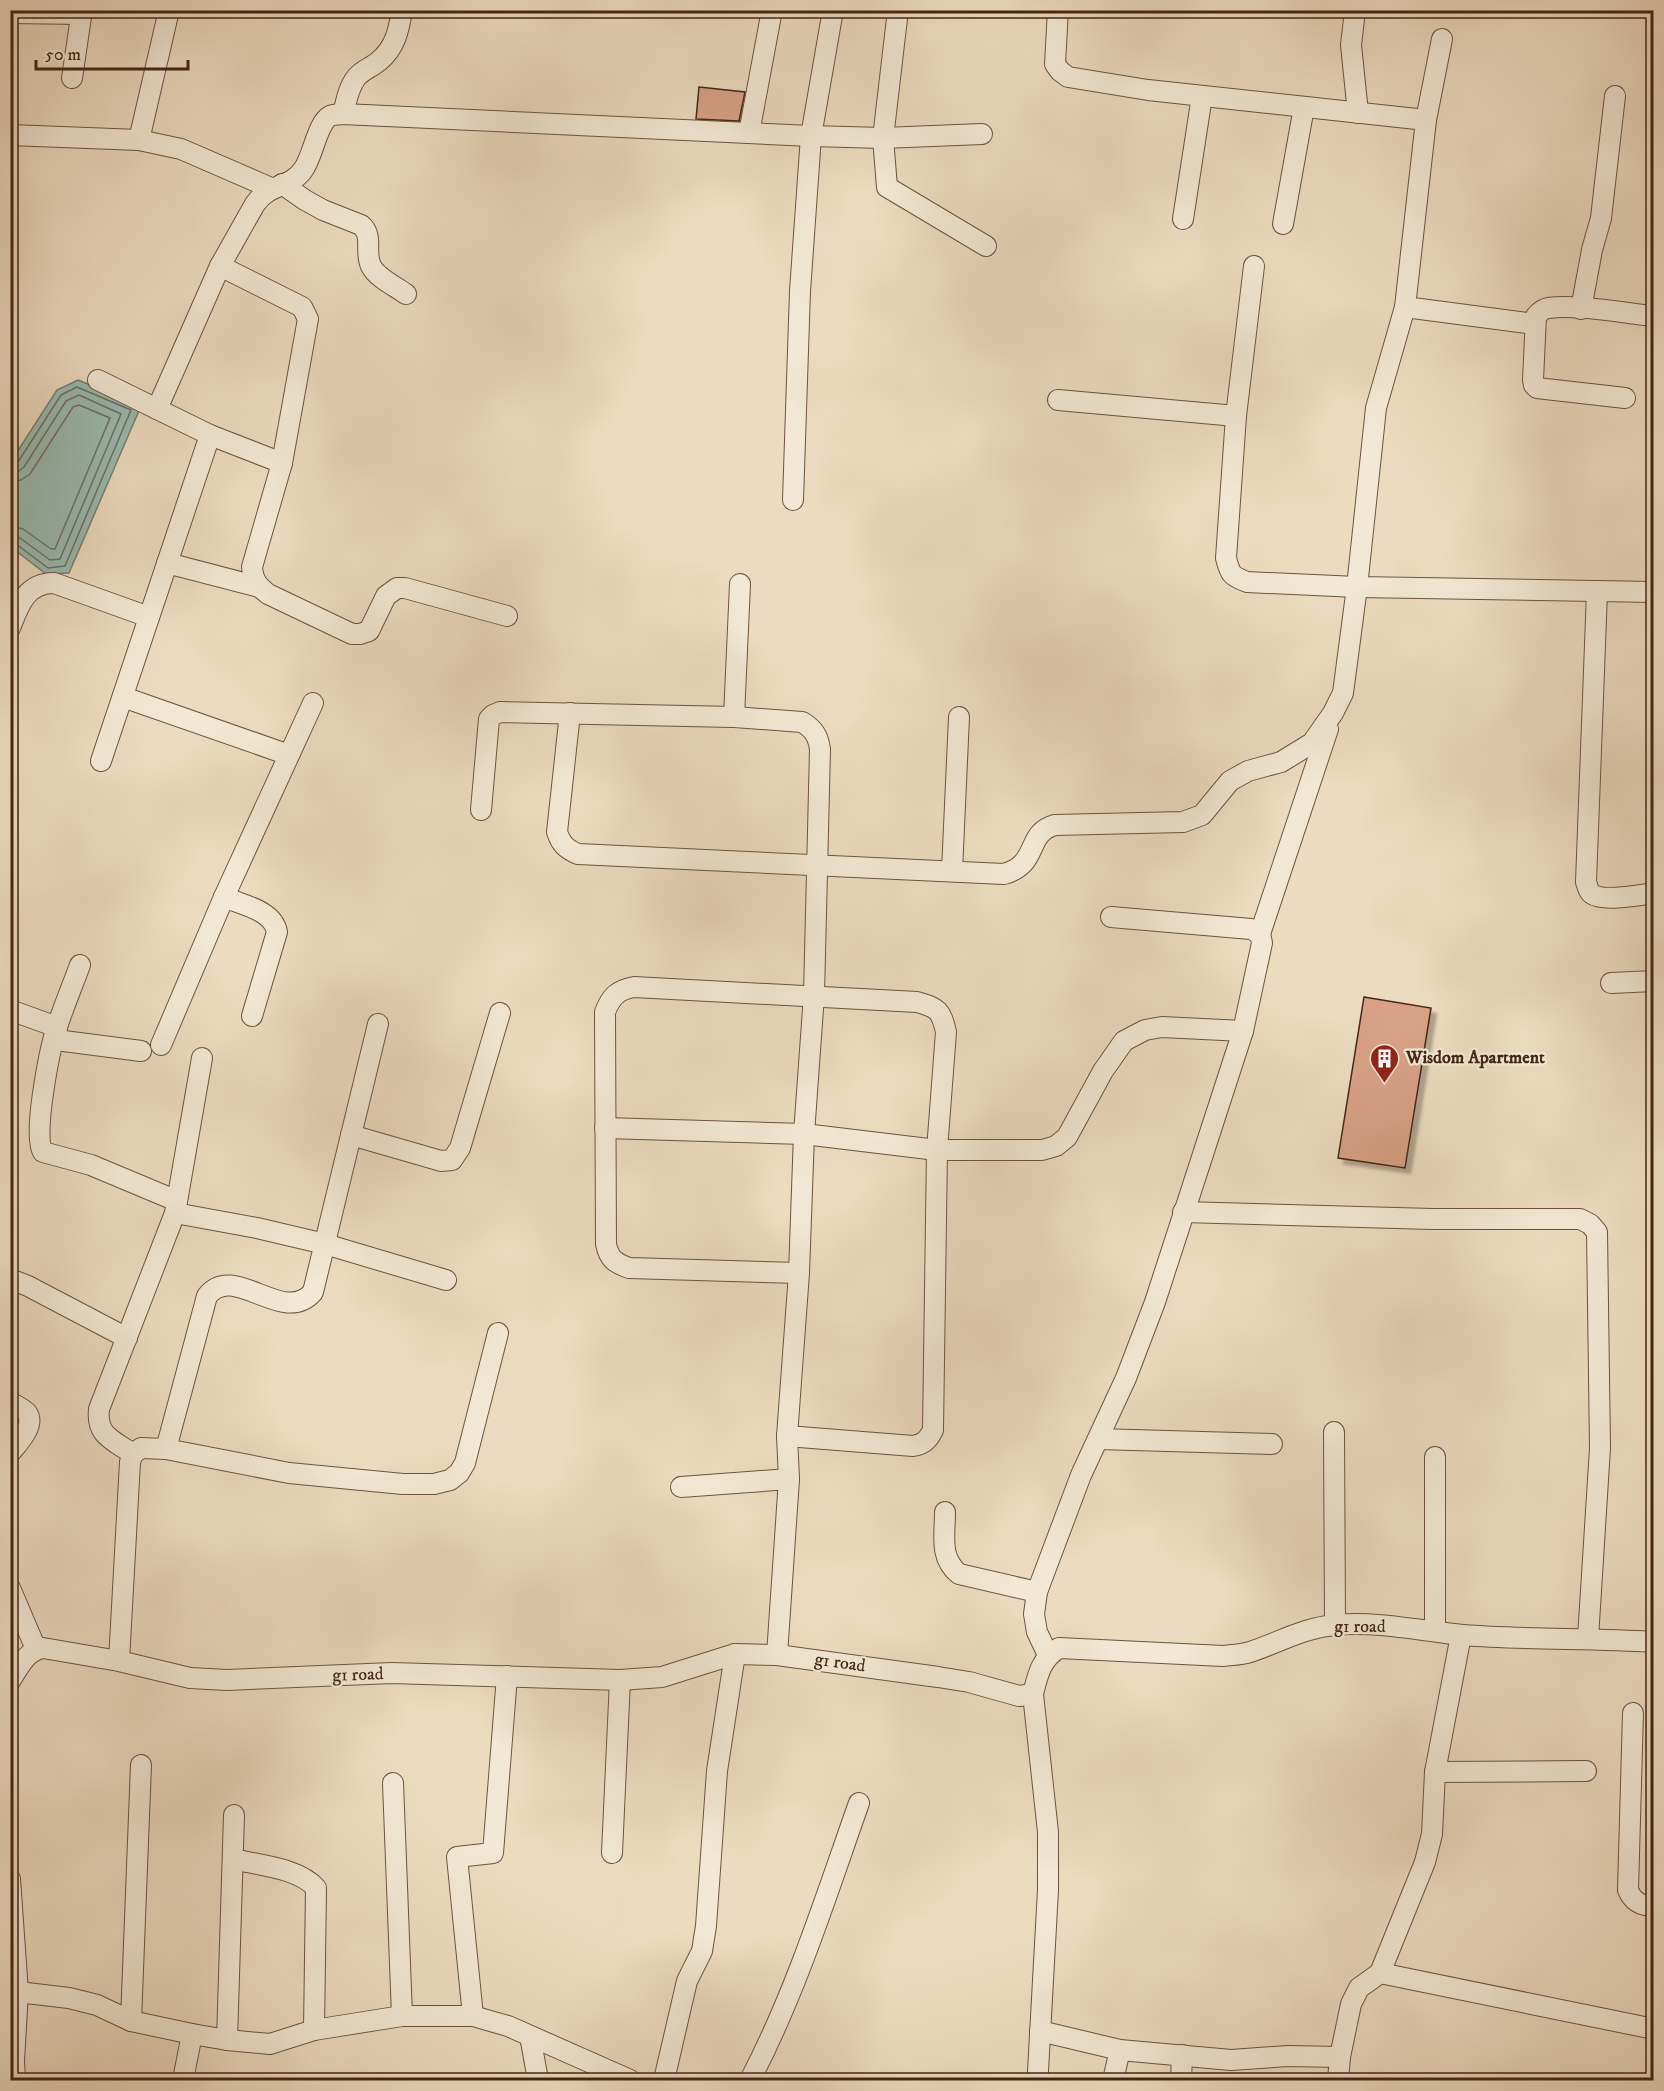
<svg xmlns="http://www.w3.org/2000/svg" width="1664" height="2091" viewBox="0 0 1664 2091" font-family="'IM FELL DW Pica',serif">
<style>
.water{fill:#99bbb1;stroke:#777f73;stroke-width:1.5}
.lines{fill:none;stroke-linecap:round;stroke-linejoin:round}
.shore{stroke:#6e7063;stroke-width:1.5}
.building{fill:#d8a186;stroke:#442615;stroke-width:1.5;filter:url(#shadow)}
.minor-casing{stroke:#6e5340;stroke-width:22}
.minor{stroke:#f3e8d5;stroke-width:20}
.labels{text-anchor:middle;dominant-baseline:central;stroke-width:4.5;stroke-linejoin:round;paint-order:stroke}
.poi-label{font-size:18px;font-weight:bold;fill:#442615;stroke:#f3e8d5;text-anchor:start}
.street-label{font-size:18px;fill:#442615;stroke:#f3e8d5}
</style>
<defs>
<filter id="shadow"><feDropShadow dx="5.5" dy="5.5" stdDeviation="1.5" flood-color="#0004"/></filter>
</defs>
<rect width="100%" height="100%" fill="#ecdbbf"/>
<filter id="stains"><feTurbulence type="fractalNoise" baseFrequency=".00333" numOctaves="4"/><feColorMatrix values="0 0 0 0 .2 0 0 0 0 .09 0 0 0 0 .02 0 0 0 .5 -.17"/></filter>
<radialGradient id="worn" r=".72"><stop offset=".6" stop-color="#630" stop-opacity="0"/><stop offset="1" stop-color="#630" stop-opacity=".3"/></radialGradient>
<path class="water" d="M78,380L141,406L69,573L46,574L11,547L10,463L57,390Z"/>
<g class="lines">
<g class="shore">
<path d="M10,465L18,462L61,395L77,387L131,410L65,566L48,568L16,544L10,543"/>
<path d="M10,473L19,471L24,467L66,401L79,395L121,414L60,559L50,560L20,538L10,535"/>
<path d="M10,482L21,480L30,474L73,407L79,405L110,418L55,549H51L23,529L10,526"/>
</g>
</g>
<g class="building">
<path d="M699,87L745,92L739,121L696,119Z"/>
<path d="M1364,997L1431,1008L1405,1168L1338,1158Z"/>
</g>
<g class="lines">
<defs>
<g id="minor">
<path d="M898,10L883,138L887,187L986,246"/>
<path d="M1058,10L1055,64L1060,71L1068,77L1148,90L1426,120"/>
<path d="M1355,10L1351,45L1358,113"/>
<path d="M10,13L82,14"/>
<path d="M1442,39L1426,120L1405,307L1535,324"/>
<path d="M72,78L82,10"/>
<path d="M343,114C346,103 348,88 356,78C362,70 371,68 379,61C395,48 399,30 402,10"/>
<path d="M749,133L772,10"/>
<path d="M10,135L139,140L181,149L271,188"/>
<path d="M139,140L169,10"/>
<path d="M282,184L305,200L323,210L361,225C374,236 364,252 371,266C377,278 395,286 406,294"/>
<path d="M1183,219L1202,96"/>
<path d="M1283,224L1304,107"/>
<path d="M220,266L302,307L308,319L282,463L252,567C253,581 258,586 268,594L352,634H360L369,631L386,596L397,588H405L507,616"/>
<path d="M1254,266L1236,416L1226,558C1230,574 1231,576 1247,582L1357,587L1654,592"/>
<path d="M1581,309L1592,250L1601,218L1615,96"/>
<path d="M98,380L210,435L282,463"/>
<path d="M1625,398L1537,388L1534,385L1533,380L1536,316C1540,312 1542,309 1548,308C1578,304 1623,313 1654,316"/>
<path d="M1058,400L1236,416"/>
<path d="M157,409L220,266L255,204C271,182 289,189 303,170C313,157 317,123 330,116C334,114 339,115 343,114L811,136L883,138L982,134"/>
<path d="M793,500L800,291L811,136L833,10"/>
<path d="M167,563L259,587"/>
<path d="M1597,592L1586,882C1588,887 1588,891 1592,894C1603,902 1640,895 1654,893"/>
<path d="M10,628C19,605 26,583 54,583L149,617"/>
<path d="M123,697L289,755"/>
<path d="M570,713L557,832C561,844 566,849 578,854L1004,874C1040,864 1025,833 1055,825L1183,822L1202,815L1230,781L1248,771L1281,762L1312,743L1333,713L1343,693L1357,587L1376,408L1405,307"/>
<path d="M734,717L740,584"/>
<path d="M101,761L210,435"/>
<path d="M481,810L489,719L493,715L500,712L734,717L802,722C814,729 818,736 820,749L814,995L804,1134L799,1273L787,1436L789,1479L777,1655"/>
<path d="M952,871L959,717"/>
<path d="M224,897C242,905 273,910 277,932L252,1016"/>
<path d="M1260,934L1328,729"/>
<path d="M80,965C72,987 63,1008 56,1030C50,1049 32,1137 43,1152L91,1165L177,1201"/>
<path d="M1611,983L1654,981"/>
<path d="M10,1010L57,1027L56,1040L141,1051"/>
<path d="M161,1045L224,897L313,703"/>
<path d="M605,1128L804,1134L937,1150H1042L1056,1146L1067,1137L1103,1071L1124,1041L1145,1030L1162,1027L1243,1031"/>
<path d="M351,1135L441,1161L452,1160L460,1148L500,1013"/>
<path d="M1183,1212L1432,1219H1580L1590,1224L1597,1232L1600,1448L1588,1638"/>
<path d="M175,1213L257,1228L325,1244L446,1280"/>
<path d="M10,1279L28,1286L127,1338"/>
<path d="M10,1402C15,1405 24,1409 27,1413C36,1426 17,1444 10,1453"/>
<path d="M1334,1432L1335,1625"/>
<path d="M787,1436L913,1446C924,1444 928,1440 933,1430L937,1150L946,1032C941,1010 938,1008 917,1002L634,987C617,990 611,997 605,1012L606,1244C609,1259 615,1263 629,1268L799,1273"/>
<path d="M1098,1439L1272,1444"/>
<path d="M166,1449L207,1296C234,1261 283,1327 313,1292L378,1024"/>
<path d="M133,1454C113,1440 96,1436 99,1409L175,1213L202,1058"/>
<path d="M681,1487L789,1479"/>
<path d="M945,1512C945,1535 939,1558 959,1574L1037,1592"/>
<path d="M10,1588L36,1649"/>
<path d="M1435,1631V1457"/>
<path d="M1048,1655L1037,1632L1034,1614L1037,1592L1081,1475L1126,1378L1155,1302L1243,1031L1262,943L1260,934L1251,929L1111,917"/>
<path d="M119,1661L130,1462L133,1454L141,1448L166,1449L289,1473L403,1484H434L450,1480L459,1473L465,1463L498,1333"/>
<path d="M10,1681C19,1667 26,1651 43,1648L119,1661L190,1678L227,1680L392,1673L620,1680L662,1677L735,1654L777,1655L938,1677L969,1682L1019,1696L1033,1694C1038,1674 1041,1659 1059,1648L1223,1656C1231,1655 1241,1655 1250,1652C1278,1643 1305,1627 1336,1625C1378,1621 1421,1631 1463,1635C1526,1640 1590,1638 1654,1642"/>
<path d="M1033,1694L1048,1832V1890L1038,2071"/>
<path d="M1633,1713L1628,1890C1633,1902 1641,1906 1654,1906"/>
<path d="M1435,1772L1586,1771"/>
<path d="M393,1783L402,2016"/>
<path d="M612,1853L620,1680"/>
<path d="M233,1859C258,1865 299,1868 316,1888L314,2030"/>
<path d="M10,1879L18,1992L14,2061L15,2080"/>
<path d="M1380,1973L1654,2029"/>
<path d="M18,1992L69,1998L97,2005L131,2021L192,2034L227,2040L270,2044L314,2030L402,2016H473L508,2026L630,2080"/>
<path d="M473,2016L457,1857L493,1853L507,1676"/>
<path d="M131,2021L141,1765"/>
<path d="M1040,2031L1120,2050L1231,2060L1288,2056L1340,2057"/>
<path d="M530,2036L538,2080"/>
<path d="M227,2040L234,1815"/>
<path d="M183,2080L192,2034"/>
<path d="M664,2080L687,1981L702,1951L706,1926L717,1771L735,1654"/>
<path d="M750,2080C796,1992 826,1896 859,1803"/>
<path d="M1113,2080L1120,2050"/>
<path d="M1181,2080L1182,2055"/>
<path d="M1338,2080L1340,2057L1351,2004L1359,1988L1380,1973L1425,1862L1432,1834L1435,1772L1461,1635"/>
</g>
</defs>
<use href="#minor" class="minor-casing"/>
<use href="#minor" class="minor"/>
</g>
<defs>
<symbol id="building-pin" viewBox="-11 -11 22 30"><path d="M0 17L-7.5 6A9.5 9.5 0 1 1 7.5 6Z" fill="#8f2418" stroke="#f3e8d5"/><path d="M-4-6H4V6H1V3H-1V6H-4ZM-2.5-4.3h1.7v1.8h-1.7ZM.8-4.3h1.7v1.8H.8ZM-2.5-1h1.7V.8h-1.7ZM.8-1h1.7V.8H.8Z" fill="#fff"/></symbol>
</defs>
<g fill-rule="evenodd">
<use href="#building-pin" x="1368" y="1042" width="33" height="45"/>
</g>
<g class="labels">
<g class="poi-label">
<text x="1406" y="1058">Wisdom Apartment</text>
</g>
<g class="street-label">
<text x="1360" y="1627">g1 road</text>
<text transform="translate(840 1663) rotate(8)">g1 road</text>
<text transform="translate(358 1675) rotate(-2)">g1 road</text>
</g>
</g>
<rect width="1664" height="2091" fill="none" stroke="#ecdbbf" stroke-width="36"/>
<rect x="12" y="12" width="1640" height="2067" fill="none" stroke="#442615" stroke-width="3"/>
<rect x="18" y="18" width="1628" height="2055" fill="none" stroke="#442615" stroke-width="1.5"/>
<path d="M36 60v9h152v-9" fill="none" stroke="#442615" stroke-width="3"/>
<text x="45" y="60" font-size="18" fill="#442615" stroke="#f3e8d5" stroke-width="4.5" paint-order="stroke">50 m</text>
<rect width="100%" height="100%" filter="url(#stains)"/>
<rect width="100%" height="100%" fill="url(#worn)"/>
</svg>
